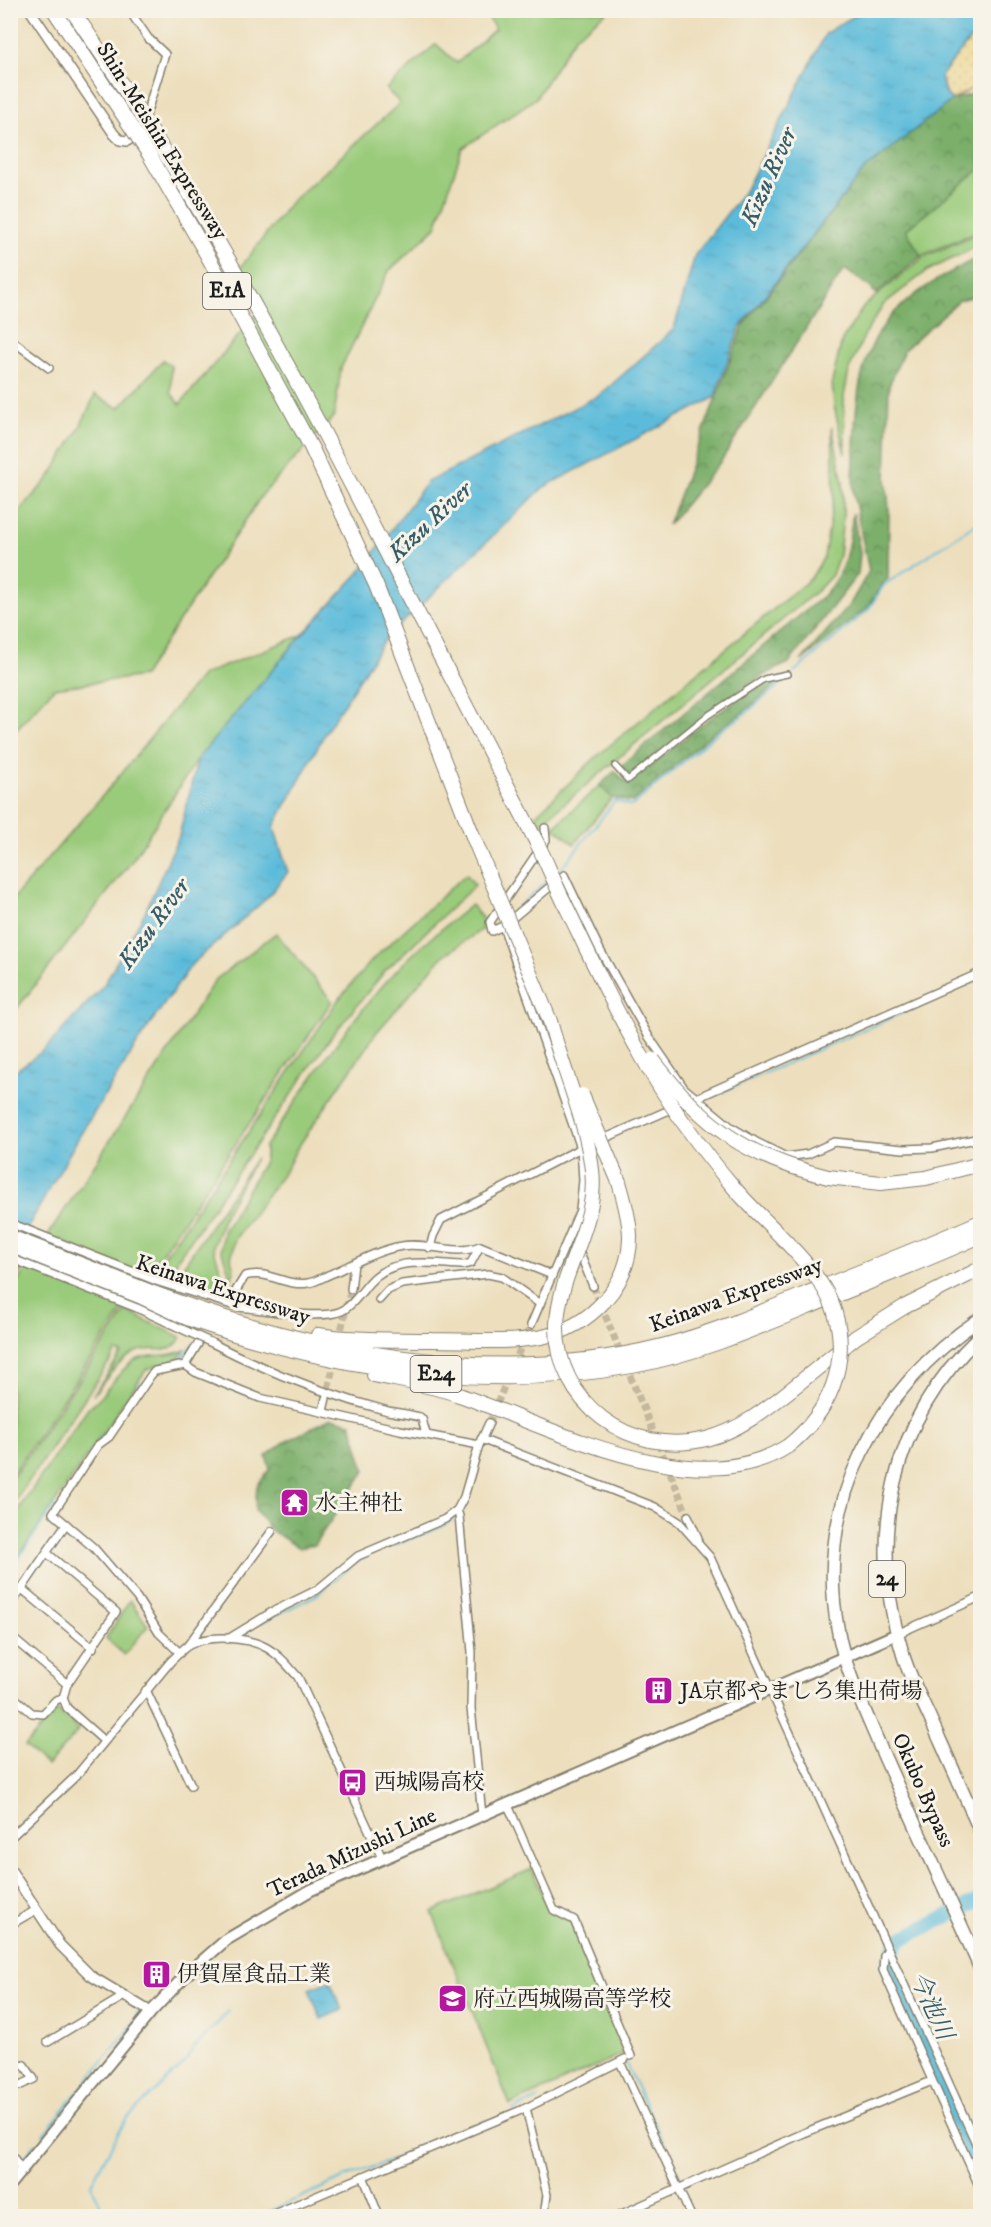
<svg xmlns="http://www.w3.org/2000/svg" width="991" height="2227" viewBox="0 0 991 2227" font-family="'IM FELL DW Pica','Noto Serif JP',serif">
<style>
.green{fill:#9acb7a;stroke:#5b744b;stroke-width:1.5}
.forest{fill:url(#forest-crowns);stroke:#4c6643;stroke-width:1.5}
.sand{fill:url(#sand-dots);stroke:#857b5d;stroke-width:1.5}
.water{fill:url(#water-ripples);stroke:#3c6c7b;stroke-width:1.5}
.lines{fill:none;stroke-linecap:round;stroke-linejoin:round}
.stream{stroke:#5bbbda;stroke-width:2}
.river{stroke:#5bbbda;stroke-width:15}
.minor-tunnel{stroke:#c3b89d;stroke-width:7;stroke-dasharray:7 3.5;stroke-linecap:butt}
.pedestrian-casing{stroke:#847e6c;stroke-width:8}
.minor-casing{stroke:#847e6c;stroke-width:10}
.tertiary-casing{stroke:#847e6c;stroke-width:12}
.secondary-casing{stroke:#847e6c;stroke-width:14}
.trunk-casing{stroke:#847e6c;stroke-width:15}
.motorway-casing{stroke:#847e6c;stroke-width:16}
.pedestrian{stroke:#fff;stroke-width:5}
.minor{stroke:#fff;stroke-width:7}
.tertiary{stroke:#fff;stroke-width:9}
.secondary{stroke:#fff;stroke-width:10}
.trunk{stroke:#fff;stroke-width:12}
.motorway{stroke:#fff;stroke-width:14}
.minor-bridge-casing{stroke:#847e6c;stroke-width:10;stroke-linecap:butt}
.motorway-bridge-casing{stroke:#847e6c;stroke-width:16;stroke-linecap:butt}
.minor-bridge{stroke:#fff;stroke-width:7}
.motorway-bridge{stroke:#fff;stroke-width:14}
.labels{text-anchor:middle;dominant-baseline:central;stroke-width:6;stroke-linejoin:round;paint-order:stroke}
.shield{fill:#f7f3e8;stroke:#5e5c59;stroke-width:1.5}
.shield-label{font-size:21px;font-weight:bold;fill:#1c1c1c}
.street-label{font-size:22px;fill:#1c1c1c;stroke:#f7f3e8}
.poi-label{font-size:22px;fill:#1c1c1c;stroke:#f7f3e8;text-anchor:start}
.water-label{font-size:24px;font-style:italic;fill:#355c68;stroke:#f7f3e8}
</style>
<defs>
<pattern id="forest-crowns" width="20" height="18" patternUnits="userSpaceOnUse" patternTransform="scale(1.5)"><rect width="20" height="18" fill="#7baf6a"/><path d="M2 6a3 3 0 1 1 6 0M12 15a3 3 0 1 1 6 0" fill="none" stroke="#648e56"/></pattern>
<pattern id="sand-dots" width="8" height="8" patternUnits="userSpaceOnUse" patternTransform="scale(1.5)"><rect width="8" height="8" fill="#eeda9e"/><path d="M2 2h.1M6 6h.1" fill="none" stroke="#ccba88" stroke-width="1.8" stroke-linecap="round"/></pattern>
<pattern id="water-ripples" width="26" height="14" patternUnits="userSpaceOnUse" patternTransform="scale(1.5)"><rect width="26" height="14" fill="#5bbbda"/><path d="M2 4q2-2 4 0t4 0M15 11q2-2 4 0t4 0" fill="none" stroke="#4fa0ba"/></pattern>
</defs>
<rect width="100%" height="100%" fill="#f7f3e8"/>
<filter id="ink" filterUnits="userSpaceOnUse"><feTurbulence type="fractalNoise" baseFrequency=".0167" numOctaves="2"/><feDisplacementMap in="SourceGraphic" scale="12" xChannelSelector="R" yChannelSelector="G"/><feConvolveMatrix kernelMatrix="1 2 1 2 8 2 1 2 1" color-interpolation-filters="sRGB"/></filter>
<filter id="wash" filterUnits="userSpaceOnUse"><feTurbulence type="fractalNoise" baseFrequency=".008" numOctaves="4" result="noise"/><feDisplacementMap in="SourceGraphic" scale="24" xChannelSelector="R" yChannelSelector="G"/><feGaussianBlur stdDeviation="1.35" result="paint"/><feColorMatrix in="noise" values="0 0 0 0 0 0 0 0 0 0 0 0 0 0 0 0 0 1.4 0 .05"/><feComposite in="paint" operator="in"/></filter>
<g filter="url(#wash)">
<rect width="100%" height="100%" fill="#eddfbd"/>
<g class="green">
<path d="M493,11H608L575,37L536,98L462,149L436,227L389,271L341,368L334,417L262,495L143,676L54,688L11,735L10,521L49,478L78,431L95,395L119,408L163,360L171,366V393L180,404L262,308L230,281L290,203L400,103L386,89L436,44L457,63L495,29L487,15Z"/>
<path d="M980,169V230L921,256L906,230Z"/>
<path d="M980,232V245L927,271L884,304L865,334L849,370L844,396L845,454L834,406L832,382L842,340L864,306L924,257Z"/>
<path d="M832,427L843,483V516L839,555L832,575L819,589L540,824L536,815L596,757L811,578L824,557L834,497Z"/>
<path d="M302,635L198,758L132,861L11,1016V901L105,793L202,675Z"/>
<path d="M600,785L612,798L574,844L554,827Z"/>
<path d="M466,874L475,885L385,971L331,1037L167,1274L155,1270L338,1000L374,958Z"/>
<path d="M471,905L488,925L442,957L376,1033L296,1150L287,1168L235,1239L231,1258L234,1271L227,1292L229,1272L221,1249L223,1232L265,1160V1146C307,1086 347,1022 398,969C420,945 446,926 471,905Z"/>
<path d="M276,933L332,1001L11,1476V1292L215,980Z"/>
<path d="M256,1158L225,1213L213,1247L221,1271V1282L216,1292L176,1277Z"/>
<path d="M126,1311L181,1337C171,1359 153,1344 136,1352C118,1361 106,1380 93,1395L122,1353L116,1352L11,1507V1480Z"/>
<path d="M185,1350C173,1368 163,1361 146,1370L11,1567V1520L87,1409C106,1396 117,1371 134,1361C149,1352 167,1359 185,1350Z"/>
<path d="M130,1600L148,1626L124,1655L106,1638Z"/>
<path d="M57,1710L79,1730L47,1766L25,1746Z"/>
<path d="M532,1869L550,1912L573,1922L627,2052L510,2105L432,1912Z"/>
</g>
<g class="forest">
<path d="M980,92V169L906,230L921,256L876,294L870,287L844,269L721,461L668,525L743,326L864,170L952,100Z"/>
<path d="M980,256V295L960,300L904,350L889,386L886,478L889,509L888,579L883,583L867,608L801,661L850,604L869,571C864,546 858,520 854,495C852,481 854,467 854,453C855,403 859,344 899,308C923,286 952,271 980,256Z"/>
<path d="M853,513L860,553L858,574L789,663L762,676L707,713L630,776L621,766L824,595C848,567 848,549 853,513Z"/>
<path d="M785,677L741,714L714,732L633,802L612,798L600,785L615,771L628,784L710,718L768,680Z"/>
<path d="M11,1263L23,1267L11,1286L10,1263Z"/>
<path d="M331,1418L351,1423L365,1471L314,1545L299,1548L272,1531L255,1510L257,1486L270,1469L266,1456L285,1442Z"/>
</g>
<path class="sand" d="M980,30V84L952,100L945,93L941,76L967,43Z"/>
<g class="water">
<path d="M862,11H980V30L967,43L941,76L945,93L952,100L864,170L740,327L714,398L544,487L385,639L327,730L274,827L288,872L266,899L192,964L144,1033L80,1135L11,1257V1074L44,1050L103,986L145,912L179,836L198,758L302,635L359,573L427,482L600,395L674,329L695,255L746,189L826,33Z"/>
<path d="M330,1981L342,2010L321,2019L309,1989Z"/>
</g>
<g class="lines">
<g class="stream">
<path d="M794,672L868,610L884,585L980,521"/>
<path d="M557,874L615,801L632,806L718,732L742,716L784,681"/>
<path d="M512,913L548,881"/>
<path d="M927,1001L980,979"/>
<path d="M708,1098L920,1005"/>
<path d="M178,1364L194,1343"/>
<path d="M98,1442L110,1429L142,1382"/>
<path d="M387,1548L443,1526L463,1511"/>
<path d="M10,1571L55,1504"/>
<path d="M260,1623L318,1594L356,1562L368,1556"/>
<path d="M240,1636L250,1629"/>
<path d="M624,2060L684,2185"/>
<path d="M513,2110L538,2098"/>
<path d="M43,2135L136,2021L137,2012"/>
<path d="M22,2160L36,2144"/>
<path d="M10,2174L16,2168L11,2160"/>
<path d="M105,2216L91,2184L126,2119L184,2064L193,2049L229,2011"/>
<path d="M259,2216L348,2176L388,2162L488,2120"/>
</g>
<path class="river" d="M980,1900L903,1938L896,1945L888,1966L980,2172"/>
</g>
</g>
<g filter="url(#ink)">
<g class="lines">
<g class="minor-tunnel">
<path d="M593,1286L622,1356"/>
<path d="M339,1339L351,1289"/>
<path d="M513,1365L531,1325"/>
<path d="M626,1366L688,1516"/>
<path d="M326,1398L335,1359"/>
<path d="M489,1423L509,1375"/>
</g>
<defs>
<path id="pedestrian" d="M615,766L628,780L707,716L764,679L787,674"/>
<g id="minor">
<path d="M129,10L148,38L165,54L141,131"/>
<path d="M10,339L49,368"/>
<path d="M545,828L546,840L490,922L492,931L503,926L564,875L600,950L649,1037L684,1088L731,1127L758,1143L786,1157L808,1154L834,1142L903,1149L932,1148L980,1138"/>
<path d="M601,1140L980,973"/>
<path d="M430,1248L433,1236L441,1220L581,1148L503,926"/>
<path d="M579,1251L593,1286"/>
<path d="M351,1289L354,1264"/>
<path d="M232,1297L245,1276C267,1269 285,1287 308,1283C316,1282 325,1276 333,1273C355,1263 378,1250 402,1246C427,1241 454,1257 480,1246L552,1275"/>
<path d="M379,1300L388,1290L402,1284L488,1274L502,1277L540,1304"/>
<path d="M238,1307C264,1309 315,1320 339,1312C351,1308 361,1292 369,1283C393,1255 431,1264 464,1265L471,1263L480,1246"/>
<path d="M531,1325L580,1210L583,1180L581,1148L588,1145"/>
<path d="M210,1342C266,1371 327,1395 388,1411C398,1413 409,1414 420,1417L422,1419L426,1434"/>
<path d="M198,1344L185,1365L195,1372L260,1398L400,1430L479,1445"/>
<path d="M323,1411L326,1398"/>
<path d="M481,1439L655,1507L679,1522L710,1557L980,2152"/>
<path d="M457,1510L459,1516L472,1652L471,1708L482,1815"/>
<path d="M688,1516L698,1538"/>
<path d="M47,1553L116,1612L67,1684L63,1698L67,1708L104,1741"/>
<path d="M22,1589L93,1648"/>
<path d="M10,1606L66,1524"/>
<path d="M897,1634L980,1597"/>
<path d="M10,1636L67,1684"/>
<path d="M228,1639L272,1612L317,1590L358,1556L445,1519L457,1510L464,1497L479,1445L489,1423"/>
<path d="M188,1645L272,1531"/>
<path d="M180,1653L159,1633L137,1598L94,1548L53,1513L98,1445L109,1437L151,1375L155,1371L185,1365"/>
<path d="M146,1690L191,1785"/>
<path d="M10,1694L32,1713L43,1714L56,1700L63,1698"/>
<path d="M507,1803L554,1910L574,1920L631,2056"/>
<path d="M10,1838L76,1776L171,1661C177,1656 183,1648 189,1645C210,1634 247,1637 267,1648C280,1655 289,1667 298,1677L382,1858"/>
<path d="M10,1925L36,1910"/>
<path d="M888,1949L884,1955L883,1970L980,2188"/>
<path d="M48,2042L124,1996"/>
<path d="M620,2062L691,2216"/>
<path d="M10,2090L34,2079L24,2065"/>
<path d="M526,2108L547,2195L544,2216"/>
<path d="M10,2153L22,2170"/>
<path d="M363,2176L379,2216"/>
<path d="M269,2216L526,2108L625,2059"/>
<path d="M617,2216L804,2133L932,2081"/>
</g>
<g id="tertiary">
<path d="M30,10L114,134L120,140L127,141L139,133"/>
<path d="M10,1869L60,1945L91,1976L151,2012"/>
</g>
<path id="secondary" d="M10,2184L151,2012L186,1975L226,1940L311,1890L897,1634"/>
<g id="trunk">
<path d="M980,1319C877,1388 814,1504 838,1630C845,1671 865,1710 881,1749C913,1822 948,1894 980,1968"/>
<path d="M980,1336C891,1420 867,1535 902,1651C908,1674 920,1696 930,1718C947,1756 964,1793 980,1831"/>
</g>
<g id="motorway">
<path d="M828,1177L881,1183L926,1178L980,1164"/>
<path d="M10,1237C85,1265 159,1298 235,1321C372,1363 522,1381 662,1346C716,1332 769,1309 820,1288C874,1266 928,1245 980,1222"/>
<path d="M10,1250C85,1278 159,1311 235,1334C363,1373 499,1390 632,1366C699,1354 762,1326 825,1300C877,1279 929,1259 980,1236"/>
<path d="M318,1335C356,1341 395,1339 432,1340C468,1340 506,1344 542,1337C589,1327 631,1286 630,1235C629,1217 624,1199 619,1182"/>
<path d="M374,1375C402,1381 432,1385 459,1395C552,1427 695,1506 788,1446"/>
<path d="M799,1383L856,1337L904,1307L980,1269"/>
</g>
</defs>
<use href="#pedestrian" class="pedestrian-casing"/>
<use href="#minor" class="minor-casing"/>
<use href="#tertiary" class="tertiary-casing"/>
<use href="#secondary" class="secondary-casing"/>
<use href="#trunk" class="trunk-casing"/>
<use href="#motorway" class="motorway-casing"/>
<use href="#pedestrian" class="pedestrian"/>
<use href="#minor" class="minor"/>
<use href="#tertiary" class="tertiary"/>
<use href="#secondary" class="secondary"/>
<use href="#trunk" class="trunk"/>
<use href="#motorway" class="motorway"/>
<defs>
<g id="minor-bridge">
<path d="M10,1223L159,1282L238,1307"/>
<path d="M10,1258L137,1308L210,1342"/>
</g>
<g id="motorway-bridge">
<path d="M54,10L149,154L206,253L311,447L376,585L474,839L550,1021C563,1071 586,1119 592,1170C599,1224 559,1270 557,1324C555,1403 630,1458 706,1439C742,1430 771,1405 799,1383"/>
<path d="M72,10C196,190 299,382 398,575C445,665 491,754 537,843C547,863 555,884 565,904C589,954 612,1005 640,1053C667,1102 700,1148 736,1190C767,1226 822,1268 835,1313C850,1365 829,1413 788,1446"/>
<path d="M653,1060C704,1127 746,1157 828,1177"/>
<path d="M582,1095L619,1182"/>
</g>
</defs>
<use href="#minor-bridge" class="minor-bridge-casing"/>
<use href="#motorway-bridge" class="motorway-bridge-casing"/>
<use href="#minor-bridge" class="minor-bridge"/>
<use href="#motorway-bridge" class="motorway-bridge"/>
</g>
</g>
<defs>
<symbol id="temple-square" viewBox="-11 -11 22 22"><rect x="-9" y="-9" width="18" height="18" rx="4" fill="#b5179e" stroke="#f7f3e8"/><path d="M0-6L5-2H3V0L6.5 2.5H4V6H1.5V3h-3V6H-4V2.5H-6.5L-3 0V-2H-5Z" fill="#fff"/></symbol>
<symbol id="building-square" viewBox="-11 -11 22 22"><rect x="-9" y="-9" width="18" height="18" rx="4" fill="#b5179e" stroke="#f7f3e8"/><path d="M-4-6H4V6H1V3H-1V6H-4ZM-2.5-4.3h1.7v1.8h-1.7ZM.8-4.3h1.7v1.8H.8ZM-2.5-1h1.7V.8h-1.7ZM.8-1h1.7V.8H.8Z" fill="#fff"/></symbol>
<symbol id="bus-square" viewBox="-11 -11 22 22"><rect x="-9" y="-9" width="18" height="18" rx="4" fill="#b5179e" stroke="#f7f3e8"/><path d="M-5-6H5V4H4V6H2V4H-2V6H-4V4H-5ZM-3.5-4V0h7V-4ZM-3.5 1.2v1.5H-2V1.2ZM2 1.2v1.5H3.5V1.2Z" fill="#fff"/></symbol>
<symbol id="school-square" viewBox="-11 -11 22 22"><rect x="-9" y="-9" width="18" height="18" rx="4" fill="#b5179e" stroke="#f7f3e8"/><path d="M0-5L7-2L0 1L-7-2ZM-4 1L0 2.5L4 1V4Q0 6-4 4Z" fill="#fff"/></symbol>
</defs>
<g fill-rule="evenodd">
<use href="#temple-square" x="278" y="1486" width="33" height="33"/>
<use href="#building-square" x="642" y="1674" width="33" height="33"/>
<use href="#bus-square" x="336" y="1766" width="33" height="33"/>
<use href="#building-square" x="140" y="1958" width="33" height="33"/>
<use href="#school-square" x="436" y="1982" width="33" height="33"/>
</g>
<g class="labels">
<g class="shield">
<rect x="203" y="273" width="48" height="36" rx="4.5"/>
<rect x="410.5" y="1356" width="51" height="36" rx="4.5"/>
<rect x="869" y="1561" width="36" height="36" rx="4.5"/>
</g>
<g class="shield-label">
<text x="227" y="291">E1A</text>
<text x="436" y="1374">E24</text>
<text x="887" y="1579">24</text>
</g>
<g class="street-label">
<text transform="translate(162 141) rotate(58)">Shin-Meishin Expressway</text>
<text transform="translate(223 1290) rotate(18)">Keinawa Expressway</text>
<text transform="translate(736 1295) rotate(-20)">Keinawa Expressway</text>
<text transform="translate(923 1790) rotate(66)">Okubo Bypass</text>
<text transform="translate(352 1853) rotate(-25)">Terada Mizushi Line</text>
</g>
<g class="poi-label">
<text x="315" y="1503">水主神社</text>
<text x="680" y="1691">JA京都やましろ集出荷場</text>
<text x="374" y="1782">西城陽高校</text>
<text x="177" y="1974">伊賀屋食品工業</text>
<text x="473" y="1999">府立西城陽高等学校</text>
</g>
<g class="water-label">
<text transform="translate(769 177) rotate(-66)">Kizu River</text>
<text transform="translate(430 522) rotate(-43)">Kizu River</text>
<text transform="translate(154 924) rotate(-54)">Kizu River</text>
<text transform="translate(931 2006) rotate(66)">今池川</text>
</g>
</g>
<rect width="991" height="2227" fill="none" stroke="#f7f3e8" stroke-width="36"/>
</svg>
